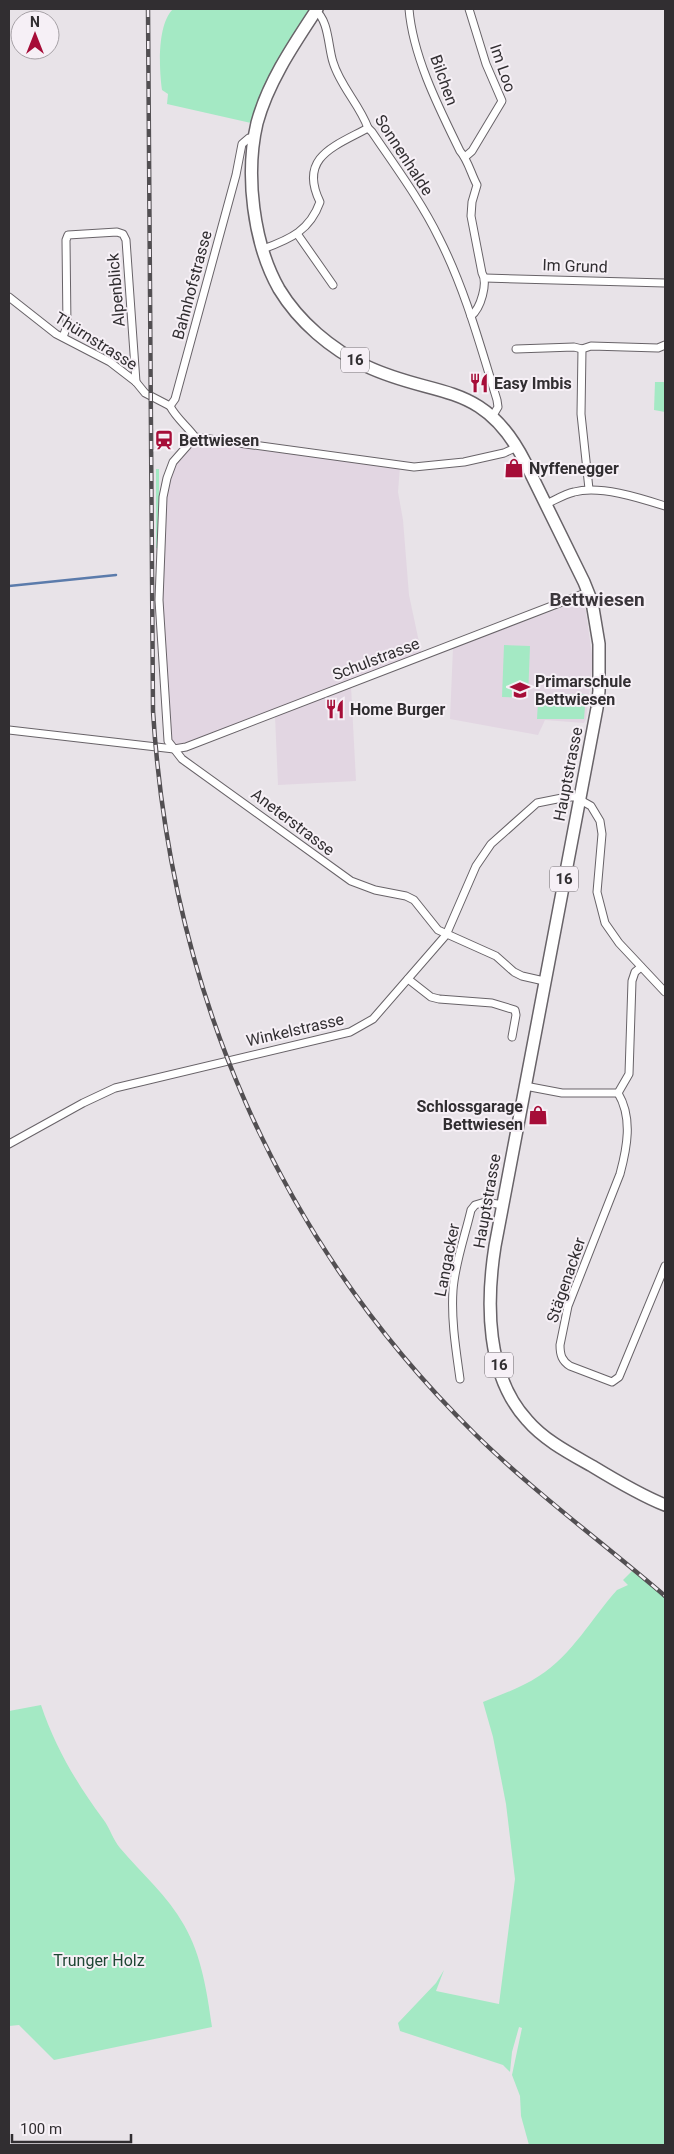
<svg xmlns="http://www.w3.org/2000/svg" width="674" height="2154" viewBox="0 0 674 2154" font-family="Roboto,sans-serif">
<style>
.built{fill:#e2d6e2}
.green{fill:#a4e9c4}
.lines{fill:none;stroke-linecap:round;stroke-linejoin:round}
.stream{stroke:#5b7bab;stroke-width:2.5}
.minor-casing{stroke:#686368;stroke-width:9}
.primary-casing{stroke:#686368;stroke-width:14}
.minor{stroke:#fff;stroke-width:7}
.primary{stroke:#fff;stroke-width:11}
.rail-casing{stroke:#524f52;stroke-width:4.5}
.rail{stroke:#f6f0f6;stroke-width:2.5;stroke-dasharray:8;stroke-linecap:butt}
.labels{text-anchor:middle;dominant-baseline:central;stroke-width:4;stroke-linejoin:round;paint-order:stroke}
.shield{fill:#f6f0f6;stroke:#6c686c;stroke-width:1}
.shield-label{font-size:15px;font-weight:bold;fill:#312e31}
.street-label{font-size:16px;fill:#312e31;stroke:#f6f0f6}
.poi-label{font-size:16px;font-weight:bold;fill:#312e31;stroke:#f6f0f6;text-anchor:start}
.park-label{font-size:16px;fill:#1e4633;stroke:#f6f0f6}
.quarter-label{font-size:19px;font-weight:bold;fill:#3b363b;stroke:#f6f0f6}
</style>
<rect width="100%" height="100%" fill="#e8e3e8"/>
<g class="built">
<path d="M195,437L400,466L398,492L403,520L409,595L422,656L174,749L168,741L159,628L163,497L169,468Z"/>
<path d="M577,602L585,606L593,662L586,719L584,723L545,720L538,735L450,719L453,648Z"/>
<path d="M351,686L356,781L278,785L275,716Z"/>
</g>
<g class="green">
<path d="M173,9H311L259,99L251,123L167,104L168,94L162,90C159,68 157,25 173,9Z"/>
<path d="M655,382H665V412L654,410Z"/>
<rect x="156" y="469" width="3" height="79"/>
<path d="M504,645L530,646L528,698L502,697Z"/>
<path d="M563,694H586L584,719H537L538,701Z"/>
<path d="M632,1571L665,1598V2145H529L521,2116L520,2096L512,2075L522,2028L519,2027L512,2052L510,2072L503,2065L400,2031L398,2023L436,1983L444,1970L436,1991L499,2004L515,1879L506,1804L493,1737L483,1702C502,1694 521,1688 539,1676C572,1655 592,1618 617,1590L628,1585L623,1580Z"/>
<path d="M41,1705C55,1747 77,1784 103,1819C110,1828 113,1840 120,1848C141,1873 168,1896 184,1925C202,1956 207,1993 212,2027L54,2060L19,2025L9,2026V1711Z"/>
</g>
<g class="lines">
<path class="stream" d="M9,586L116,575"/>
<defs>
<g id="minor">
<path d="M409,9C413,57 439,108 460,151C468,160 471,174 477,185L472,202L471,216L482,273C488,283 481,308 471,316"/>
<path d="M315,10C329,20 328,47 333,62C340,86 360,105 368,128L372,132C395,166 421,201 439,238C465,289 480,345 497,400L498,407L492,417"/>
<path d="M254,138H249L242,144L236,175L175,399L170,406C176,418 187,426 195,437L414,467L464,462L504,453L517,447"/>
<path d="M465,157L472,151L502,101L486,64L469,9"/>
<path d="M298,235L333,285"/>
<path d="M263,249C291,239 310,230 320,202C298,157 335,146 368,128"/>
<path d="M485,278L665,283"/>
<path d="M9,297L56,334L110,362L136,382L145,393L170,406"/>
<path d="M63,337L67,326L66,240L68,235L117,232L123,234L126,240L136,382"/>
<path d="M516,349L574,347L582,349"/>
<path d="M195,437L173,462L167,478L163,497L159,600L168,741L182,759L351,881L375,890L406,896L414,900L438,930L496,956L514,972L522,976L544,981"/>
<path d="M589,489L581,414L582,349L591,346L658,348L665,345"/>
<path d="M546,504C555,500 565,494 574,492C600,485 640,498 665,506"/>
<path d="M9,730L174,749L186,747L588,592"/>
<path d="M408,979L431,997L439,999L492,1003L515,1010L516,1015L512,1037"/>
<path d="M525,1086L562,1093H618L629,1074L632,981L635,972L641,967"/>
<path d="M618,1093C633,1118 627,1148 620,1174L568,1306L560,1345C560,1355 562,1361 570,1366L612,1382L619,1377L665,1266"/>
<path d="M9,1144L83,1103L115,1088L350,1032L373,1019L446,935L476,866L491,844L537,803L567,797H575L591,806L600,821L602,834L597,892L605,923L619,943L665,992"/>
<path d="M460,1379C456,1350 451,1320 453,1290C455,1263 465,1236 471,1210L475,1205L485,1202L503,1205"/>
</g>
<path id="primary" d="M317,9C294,44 268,82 257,123C245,174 253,243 279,289C299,322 331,349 366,366C435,399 483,379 525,462L584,582L592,602L599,644V691L597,708L495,1246C486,1303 486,1375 527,1420C544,1440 569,1453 592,1466C615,1480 640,1495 665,1505"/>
</defs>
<use href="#minor" class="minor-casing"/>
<use href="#primary" class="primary-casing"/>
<use href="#minor" class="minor"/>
<use href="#primary" class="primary"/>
<defs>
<path id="rail" d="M148,9L153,711C170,988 276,1238 475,1434C534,1492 602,1542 665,1596"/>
</defs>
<use href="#rail" class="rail-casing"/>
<use href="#rail" class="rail"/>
</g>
<defs>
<symbol id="restaurant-bare" viewBox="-9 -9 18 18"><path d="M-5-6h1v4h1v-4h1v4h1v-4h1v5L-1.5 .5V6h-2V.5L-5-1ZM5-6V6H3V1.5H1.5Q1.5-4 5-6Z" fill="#a60d38" stroke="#f6f0f6" stroke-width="2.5" paint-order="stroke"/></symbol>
<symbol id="station-bare" viewBox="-9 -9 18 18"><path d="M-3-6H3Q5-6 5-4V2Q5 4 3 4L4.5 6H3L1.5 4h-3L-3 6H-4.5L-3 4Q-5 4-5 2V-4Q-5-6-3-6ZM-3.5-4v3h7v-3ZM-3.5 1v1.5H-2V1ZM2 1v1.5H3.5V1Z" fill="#a60d38" stroke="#f6f0f6" stroke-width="2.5" paint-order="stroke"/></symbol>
<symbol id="shop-bare" viewBox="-9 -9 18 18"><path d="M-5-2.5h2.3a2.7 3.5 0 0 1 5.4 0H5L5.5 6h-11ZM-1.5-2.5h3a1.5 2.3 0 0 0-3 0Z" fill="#a60d38" stroke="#f6f0f6" stroke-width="2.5" paint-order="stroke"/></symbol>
<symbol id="school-bare" viewBox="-9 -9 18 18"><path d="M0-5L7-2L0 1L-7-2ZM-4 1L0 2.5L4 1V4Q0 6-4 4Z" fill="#a60d38" stroke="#f6f0f6" stroke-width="2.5" paint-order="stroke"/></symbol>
</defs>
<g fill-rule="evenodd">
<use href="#restaurant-bare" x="465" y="369" width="28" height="28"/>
<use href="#station-bare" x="150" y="426" width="28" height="28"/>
<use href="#shop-bare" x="500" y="454" width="28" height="28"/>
<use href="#school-bare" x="506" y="676" width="28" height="28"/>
<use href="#restaurant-bare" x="321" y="695" width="28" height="28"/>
<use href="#shop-bare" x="524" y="1101" width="28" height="28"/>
</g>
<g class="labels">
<g class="shield">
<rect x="341" y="347.5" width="28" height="25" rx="4"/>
<rect x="550" y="866.5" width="28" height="25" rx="4"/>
<rect x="485" y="1352.5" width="28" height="25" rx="4"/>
</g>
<g class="shield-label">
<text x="355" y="360">16</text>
<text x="564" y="879">16</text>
<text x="499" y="1365">16</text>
</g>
<g class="street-label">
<text transform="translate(503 68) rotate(71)">Im Loo</text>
<text transform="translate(444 80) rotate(70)">Bilchen</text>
<text transform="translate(404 155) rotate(57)">Sonnenhalde</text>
<text transform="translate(575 266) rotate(2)">Im Grund</text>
<text transform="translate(192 285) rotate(-75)">Bahnhofstrasse</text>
<text transform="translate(116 290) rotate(-95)">Alpenblick</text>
<text transform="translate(96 341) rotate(32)">Thürnstrasse</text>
<text transform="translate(376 659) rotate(-21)">Schulstrasse</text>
<text transform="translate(568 774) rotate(-79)">Hauptstrasse</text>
<text transform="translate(293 822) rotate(37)">Aneterstrasse</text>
<text transform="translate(295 1030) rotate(-13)">Winkelstrasse</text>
<text transform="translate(487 1201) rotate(-80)">Hauptstrasse</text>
<text transform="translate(447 1260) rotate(-79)">Langacker</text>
<text transform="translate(566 1280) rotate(-71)">Stägenacker</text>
</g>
<g class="poi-label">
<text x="494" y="383">Easy Imbis</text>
<text x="179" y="440">Bettwiesen</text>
<text x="529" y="468">Nyffenegger</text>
<text x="535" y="681">Primarschule<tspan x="535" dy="18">Bettwiesen</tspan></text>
<text x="350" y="709">Home Burger</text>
<text x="523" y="1106" text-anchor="end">Schlossgarage<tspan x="523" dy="18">Bettwiesen</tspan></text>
</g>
<g class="park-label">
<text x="99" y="1960">Trunger Holz</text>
</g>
<g class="quarter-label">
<text x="597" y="599">Bettwiesen</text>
</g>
</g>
<rect width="674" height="2154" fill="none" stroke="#312e31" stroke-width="20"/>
<g transform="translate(35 35)"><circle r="24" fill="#f6f0f6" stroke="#a7a2a7"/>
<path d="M0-4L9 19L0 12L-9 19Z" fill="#a60d38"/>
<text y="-8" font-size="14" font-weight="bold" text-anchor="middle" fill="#312e31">N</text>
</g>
<path d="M12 2134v8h119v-8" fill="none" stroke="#312e31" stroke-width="2.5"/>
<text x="20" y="2134" font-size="15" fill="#312e31" stroke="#f6f0f6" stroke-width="4" paint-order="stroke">100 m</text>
</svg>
